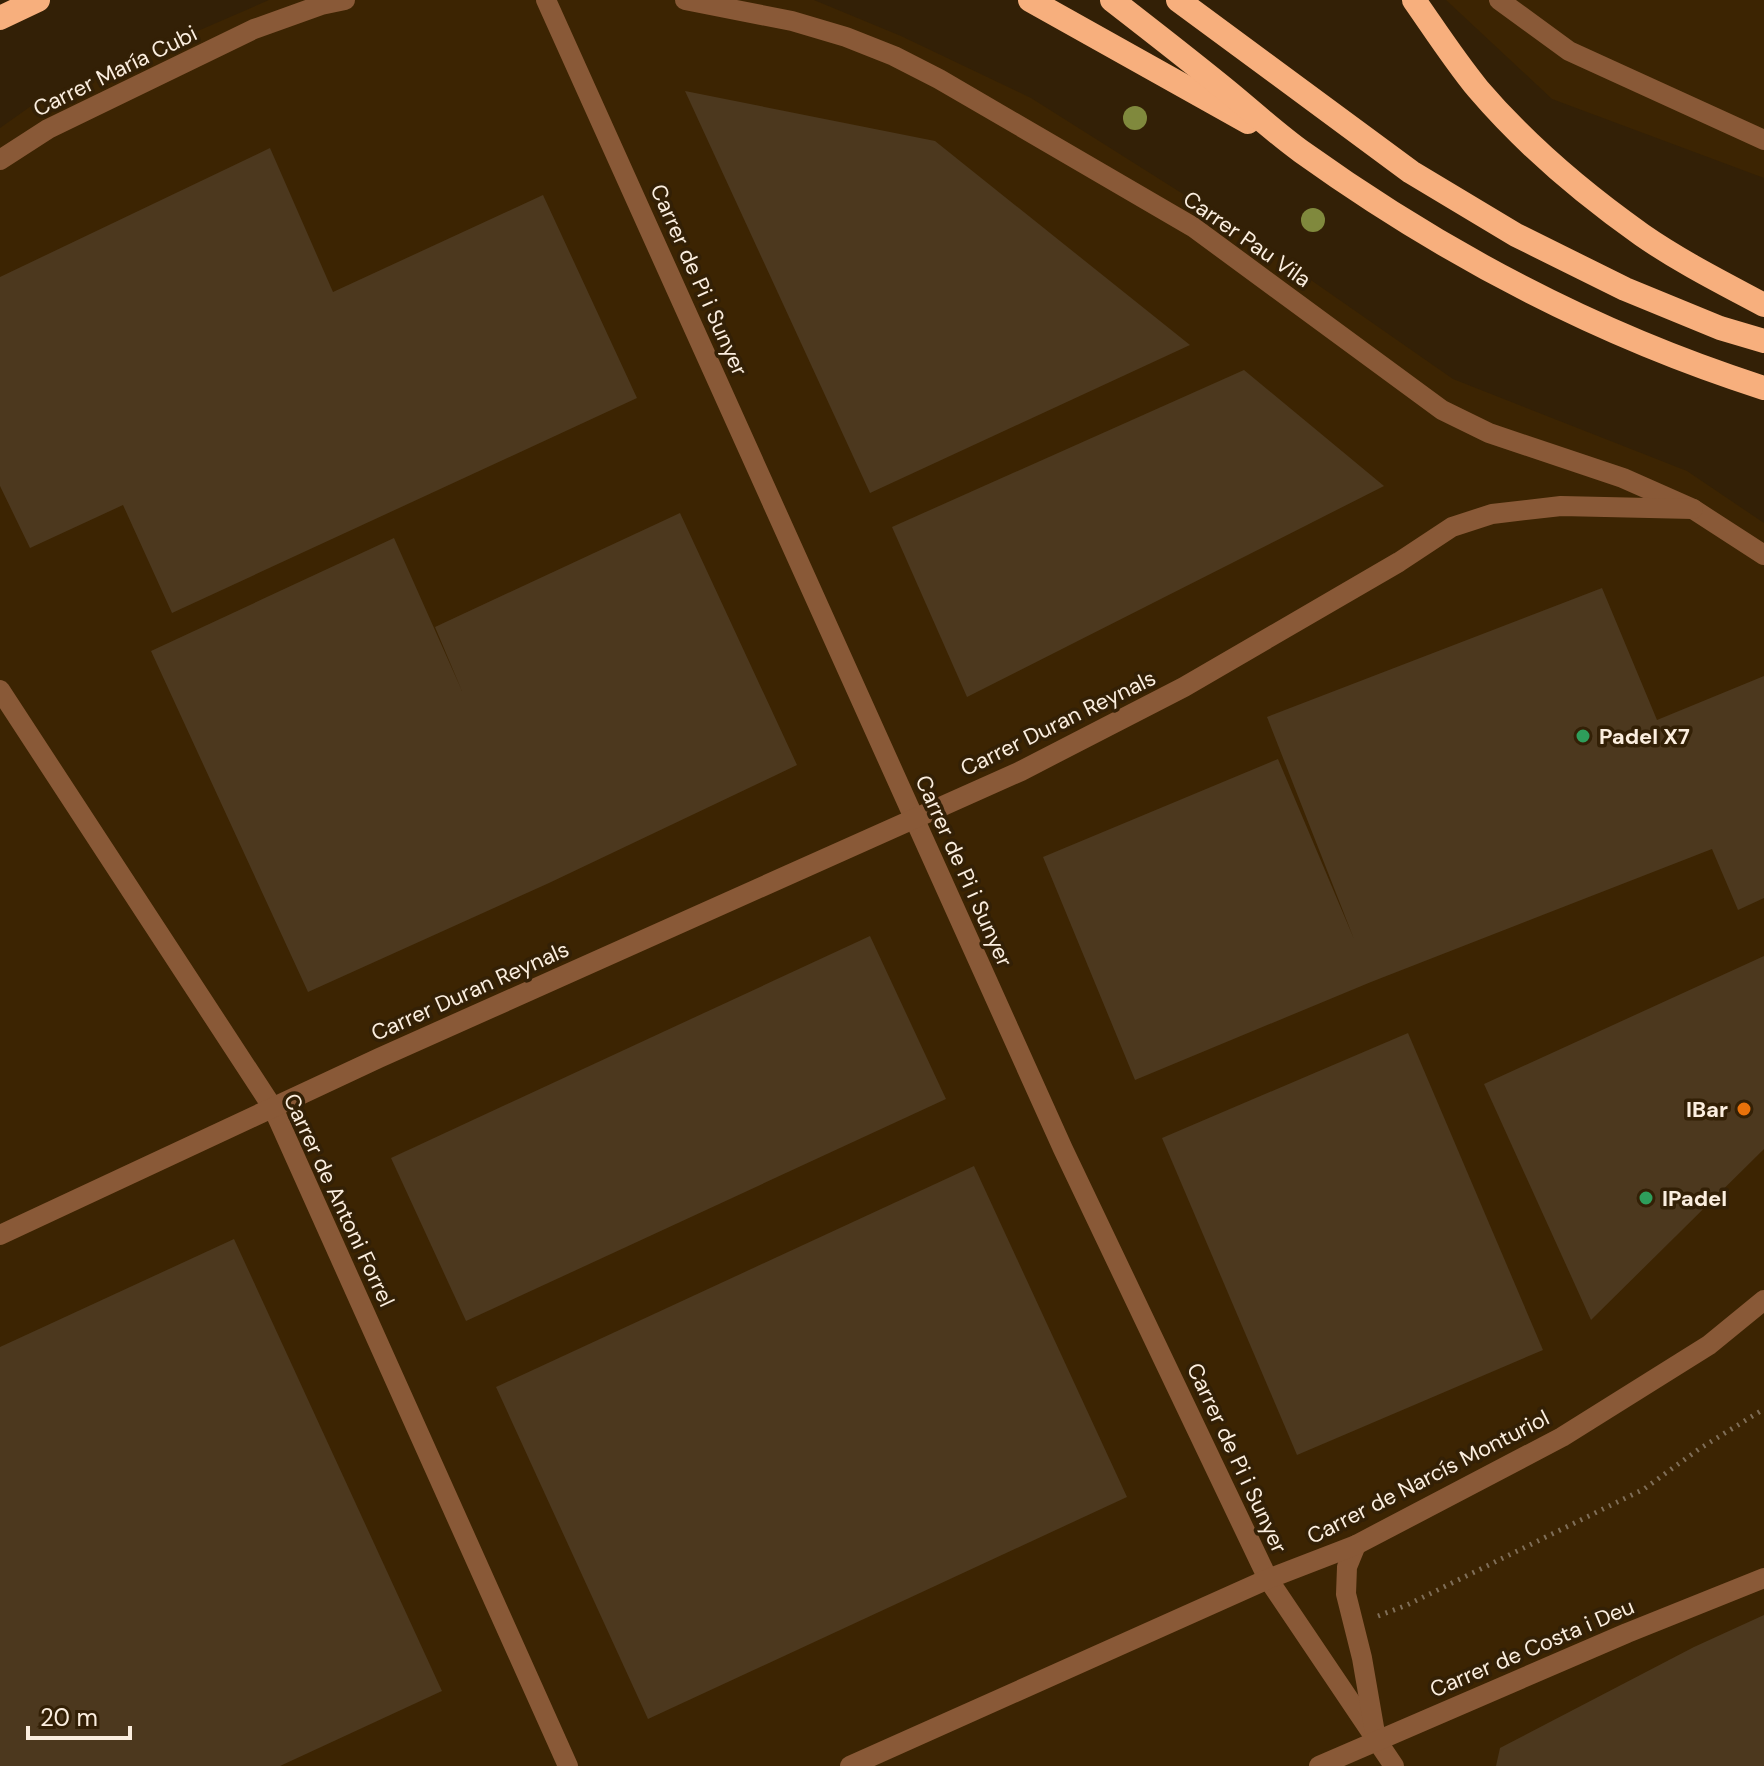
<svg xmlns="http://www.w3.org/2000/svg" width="1764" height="1766" viewBox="0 0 1764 1766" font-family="'DM Sans',sans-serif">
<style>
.built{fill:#3c2402}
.building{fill:#4c381e}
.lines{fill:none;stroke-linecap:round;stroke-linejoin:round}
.path{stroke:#7f6e58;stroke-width:5;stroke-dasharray:2 6;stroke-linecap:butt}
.minor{stroke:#895937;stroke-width:20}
.motorway{stroke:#f7af7d;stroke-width:24}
.tree{fill:#80893d}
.leisure-dot{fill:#2e9e5b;stroke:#332006;stroke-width:3}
.food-dot{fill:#e8710a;stroke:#332006;stroke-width:3}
.labels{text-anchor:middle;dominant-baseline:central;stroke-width:7;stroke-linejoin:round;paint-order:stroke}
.street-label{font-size:22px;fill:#fbeedf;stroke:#332006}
.poi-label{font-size:22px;font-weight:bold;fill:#fbeedf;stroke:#332006;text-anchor:start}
</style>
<rect width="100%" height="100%" fill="#332006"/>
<g class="built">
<path d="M269,0H814L901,36L1031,98L1229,223L1453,379L1687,471L1764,523V1766H0V128L41,99Z"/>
<path d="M1446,0H1764V178L1552,99Z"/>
</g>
<g class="building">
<path d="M685,91L935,141L1190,345L870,493Z"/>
<path d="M270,148L333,292L543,195L637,398L172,613L123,505L30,548L0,486V277Z"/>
<path d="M1244,370L1384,486L967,697L892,527Z"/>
<path d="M680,513L797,765L549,883L308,992L151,651L394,538L462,691L435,627Z"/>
<path d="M1602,588L1657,720L1764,676V898L1738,910L1712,849L1371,982L1135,1080L1043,857L1278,759L1354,939L1267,717Z"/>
<path d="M870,936L946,1099L466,1321L391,1158Z"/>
<path d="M1764,956V1149L1591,1320L1484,1084Z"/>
<path d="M1408,1033L1543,1350L1297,1455L1162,1138Z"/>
<path d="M974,1166L1127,1497L648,1719L496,1387Z"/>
<path d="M234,1239L442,1691L280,1766H0V1347Z"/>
<path d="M1764,1615V1766H1496L1500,1748L1694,1647Z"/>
</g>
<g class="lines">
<path class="path" d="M1378,1616L1407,1605L1644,1489L1699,1449L1764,1409"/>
<g class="minor">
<path d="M546,0L1063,1149L1268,1579L1394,1766"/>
<path d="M685,0L792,21L846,37L894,56L939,79L1193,227L1442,410L1489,433L1623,478L1693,509L1764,555"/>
<path d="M1499,0L1569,51L1764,140"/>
<path d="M0,160L48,129L254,29L321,5L345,0"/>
<path d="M0,690L273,1108L568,1766"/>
<path d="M0,1235L379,1058L1021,771L1184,687L1399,562L1452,527L1492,514L1561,506L1693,509"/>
<path d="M1356,1545L1347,1567L1346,1594L1362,1658L1375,1733"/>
<path d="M850,1766L1268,1579L1356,1545L1562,1437L1709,1345L1764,1300"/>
<path d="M1319,1766L1627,1633L1764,1578"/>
</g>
<g class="motorway">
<path d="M1030,0L1248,122"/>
<path d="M1112,0C1152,31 1192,62 1231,94C1254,113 1277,134 1302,152C1443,253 1598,335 1764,388"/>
<path d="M1178,0L1411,172L1516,235L1625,289L1720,328L1764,341"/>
<path d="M1414,0C1435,30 1455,61 1478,89C1525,144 1584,194 1642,235C1681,262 1723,283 1764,305"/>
<path d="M0,18L38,0"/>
</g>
</g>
<g class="tree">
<circle cx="1135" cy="118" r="12"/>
<circle cx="1313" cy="220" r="12"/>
</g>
<g class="leisure-dot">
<circle cx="1583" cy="736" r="8"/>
<circle cx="1646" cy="1198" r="8"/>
</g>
<circle class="food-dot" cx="1744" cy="1109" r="8"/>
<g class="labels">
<g class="street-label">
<text transform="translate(115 71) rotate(-26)">Carrer María Cubi</text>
<text transform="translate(1247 239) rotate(35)">Carrer Pau Vila</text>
<text transform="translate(699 280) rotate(66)">Carrer de Pi i Sunyer</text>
<text transform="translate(1058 723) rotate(-26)">Carrer Duran Reynals</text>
<text transform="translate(964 871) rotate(66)">Carrer de Pi i Sunyer</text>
<text transform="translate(470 991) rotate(-24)">Carrer Duran Reynals</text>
<text transform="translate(339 1200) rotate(65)">Carrer de Antoni Forrel</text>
<text transform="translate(1237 1458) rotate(65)">Carrer de Pi i Sunyer</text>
<text transform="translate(1428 1477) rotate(-27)">Carrer de Narcís Monturiol</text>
<text transform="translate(1532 1648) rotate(-23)">Carrer de Costa i Deu</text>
</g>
<g class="poi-label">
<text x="1599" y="736">Padel X7</text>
<text x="1728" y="1109" text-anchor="end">IBar</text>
<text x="1662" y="1198">IPadel</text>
</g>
</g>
<path d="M28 1726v12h102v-12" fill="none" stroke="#fbeedf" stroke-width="4"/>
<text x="40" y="1726" font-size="24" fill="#fbeedf" stroke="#332006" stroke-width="6" paint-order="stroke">20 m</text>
</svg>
